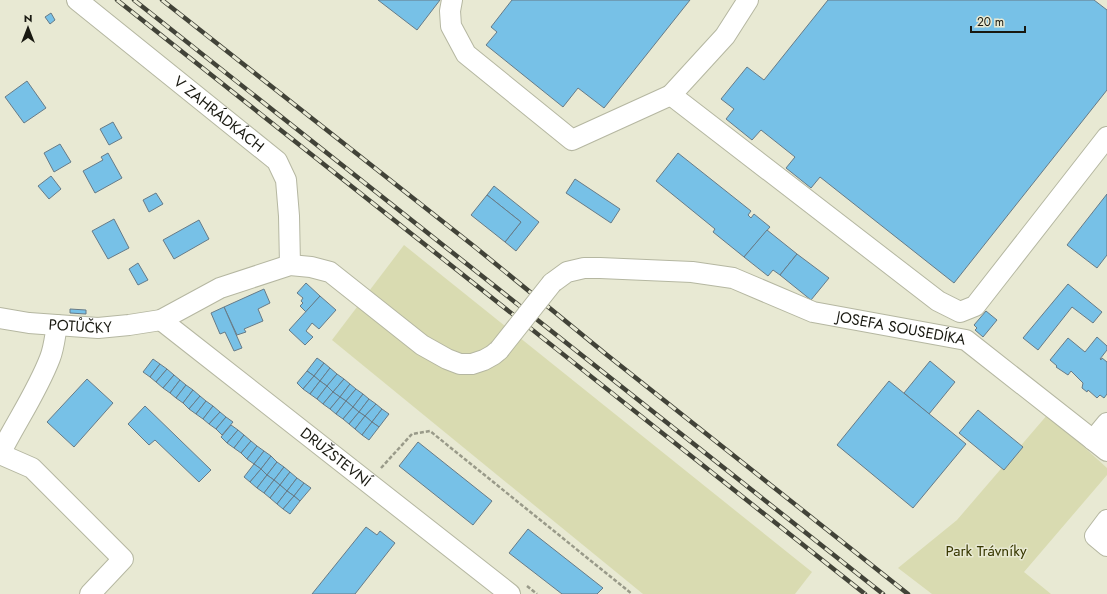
<svg xmlns="http://www.w3.org/2000/svg" width="1107" height="594" viewBox="0 0 1107 594" font-family="Jost,sans-serif">
<style>
.green{fill:#d9dbb1}
.building{fill:#77c1e7;stroke:#677b87}
.lines{fill:none;stroke-linecap:round;stroke-linejoin:round}
.minor-casing{stroke:#b5b7a1;stroke-width:22}
.path{stroke:#999a89;stroke-width:2.5;stroke-dasharray:4 2;stroke-linecap:butt}
.minor{stroke:#fff;stroke-width:20}
.rail-casing{stroke:#424338;stroke-width:4.5}
.rail{stroke:#e8e9d3;stroke-width:3;stroke-dasharray:9;stroke-linecap:butt}
.minor-bridge-casing{stroke:#b5b7a1;stroke-width:22;stroke-linecap:butt}
.minor-bridge{stroke:#fff;stroke-width:20}
.labels{text-anchor:middle;dominant-baseline:central;stroke-width:3;stroke-linejoin:round;paint-order:stroke}
.street-label{font-size:15px;fill:#191911;stroke:#e8e9d3}
.park-label{font-size:15px;fill:#383800;stroke:#e8e9d3}
</style>
<rect width="100%" height="100%" fill="#e8e9d3"/>
<g class="green">
<path d="M404,245L812,572L795,594H643L332,340Z"/>
<path d="M1048,414L1107,468V475L1024,572L1051,594H932L898,568L957,520Z"/>
</g>
<g class="building">
<path d="M378,0H440L417,30Z"/>
<path d="M512,0H690L604,108L578,88L563,107L486,45L497,32L491,27Z"/>
<path d="M828,0H1094L1107,10V90L954,283L820,177L811,188L786,168L795,157L761,130L752,140L726,119L734,109L721,99L747,67L764,80Z"/>
<path d="M51,13L55,20L50,24L45,17Z"/>
<path d="M27,81L46,108L24,123L5,97Z"/>
<path d="M113,122L122,138L109,145L100,129Z"/>
<path d="M60,144L71,162L54,172L44,153Z"/>
<path d="M108,153L122,178L95,193L83,171L103,160L101,157Z"/>
<path d="M678,153L751,211L748,215L751,218L754,214L770,227L744,257L713,232L715,229L656,181Z"/>
<path d="M51,176L61,189L49,199L38,186Z"/>
<path d="M575,179L620,209L611,223L566,193Z"/>
<path d="M494,186L539,222L516,251L505,242L521,222L487,195Z"/>
<path d="M156,193L163,204L149,212L143,200Z"/>
<path d="M1107,194V255L1097,268L1067,245Z"/>
<path d="M487,195L521,222L505,242L471,215Z"/>
<path d="M114,219L129,248L108,259L92,231Z"/>
<path d="M199,220L209,239L174,259L163,240Z"/>
<path d="M767,230L797,254L780,275L773,270L768,276L744,257Z"/>
<path d="M797,254L829,278L811,300L780,275Z"/>
<path d="M138,263L148,280L138,285L129,269Z"/>
<path d="M306,283L320,296L306,312L300,306L303,303L301,301L303,298L297,293Z"/>
<path d="M1068,284L1102,312L1093,323L1072,307L1038,350L1023,338Z"/>
<path d="M264,289L270,303L258,309L263,321L244,329L246,332L237,335L224,307Z"/>
<path d="M320,296L336,310L319,329L312,323L306,331L313,337L305,345L289,330Z"/>
<path d="M224,307L242,348L234,351L225,332L220,334L211,313Z"/>
<path d="M70,309L86,310V314L70,313Z"/>
<path d="M986,311L997,320L983,337L975,330L977,328L974,325Z"/>
<path d="M1097,337L1107,346V350L1100,359L1101,360L1102,358L1107,362V394L1104,398L1100,395L1097,398L1088,390L1087,392L1082,388L1083,383L1071,371L1068,375L1056,367L1057,366L1050,360L1068,338L1085,352Z"/>
<path d="M317,358L324,363L314,376L307,371Z"/>
<path d="M153,359L160,364L150,377L143,372Z"/>
<path d="M930,361L955,382L929,414L904,393Z"/>
<path d="M324,363L330,368L320,381L314,376Z"/>
<path d="M160,364L167,369L156,382L150,377Z"/>
<path d="M330,368L337,374L327,386L320,381Z"/>
<path d="M167,369L174,375L163,388L156,382Z"/>
<path d="M307,371L314,376L303,389L297,383Z"/>
<path d="M337,374L344,379L333,392L327,386Z"/>
<path d="M174,375L180,380L170,393L163,388Z"/>
<path d="M314,376L320,381L310,394L303,389Z"/>
<path d="M87,379L113,403L74,447L47,422Z"/>
<path d="M344,379L350,384L340,397L333,392Z"/>
<path d="M180,380L186,385L176,398L170,393Z"/>
<path d="M320,381L327,386L317,399L310,394Z"/>
<path d="M889,381L966,444L913,508L837,445Z"/>
<path d="M350,384L356,389L346,401L340,397Z"/>
<path d="M186,385L193,390L183,403L176,398Z"/>
<path d="M327,386L333,392L323,404L317,399Z"/>
<path d="M356,389L363,394L353,407L346,401Z"/>
<path d="M193,390L200,396L189,409L183,403Z"/>
<path d="M333,392L340,397L330,409L323,404Z"/>
<path d="M363,394L369,399L359,412L353,407Z"/>
<path d="M200,396L206,401L196,414L189,409Z"/>
<path d="M340,397L346,401L336,414L330,409Z"/>
<path d="M369,399L376,404L365,416L359,412Z"/>
<path d="M206,401L213,406L203,419L196,414Z"/>
<path d="M346,401L353,407L343,419L336,414Z"/>
<path d="M376,404L382,409L372,422L365,416Z"/>
<path d="M145,406L211,470L199,482L155,440L149,445L128,424Z"/>
<path d="M213,406L220,412L209,424L203,419Z"/>
<path d="M353,407L359,412L349,424L343,419Z"/>
<path d="M382,409L389,414L379,427L372,422Z"/>
<path d="M978,410L1023,447L1004,470L959,433Z"/>
<path d="M220,412L226,417L216,429L209,424Z"/>
<path d="M359,412L365,416L355,429L349,424Z"/>
<path d="M365,416L372,422L362,435L355,429Z"/>
<path d="M226,417L233,422L222,435L216,429Z"/>
<path d="M372,422L379,427L369,440L362,435Z"/>
<path d="M231,425L238,430L227,443L221,437Z"/>
<path d="M238,430L244,435L234,448L227,443Z"/>
<path d="M244,435L251,441L241,453L234,448Z"/>
<path d="M251,441L257,446L247,459L241,453Z"/>
<path d="M418,442L492,501L473,525L399,466Z"/>
<path d="M257,446L264,451L254,464L247,459Z"/>
<path d="M264,451L271,456L261,469L254,464Z"/>
<path d="M271,456L277,462L267,475L261,469Z"/>
<path d="M277,462L284,467L274,480L267,475Z"/>
<path d="M254,464L261,469L250,482L244,477Z"/>
<path d="M284,467L290,472L280,485L274,480Z"/>
<path d="M261,469L267,475L257,488L250,482Z"/>
<path d="M290,472L297,478L287,491L280,485Z"/>
<path d="M267,475L274,480L264,493L257,488Z"/>
<path d="M297,478L304,483L294,496L287,491Z"/>
<path d="M274,480L280,485L270,498L264,493Z"/>
<path d="M304,483L311,488L300,501L294,496Z"/>
<path d="M280,485L287,491L277,504L270,498Z"/>
<path d="M287,491L294,496L283,509L277,504Z"/>
<path d="M294,496L300,501L290,514L283,509Z"/>
<path d="M366,527L377,535L380,531L395,543L355,594H312Z"/>
<path d="M528,529L603,588L597,594H562L509,553Z"/>
</g>
<g class="lines">
<defs>
<g id="minor">
<path id="s1" d="M77,0L277,161L286,180L289,216L290,265"/>
<path d="M452,0L450,11L451,26L466,54L572,140L671,95L725,36L748,0"/>
<path d="M671,95L938,301L960,312L975,306L1107,137"/>
<path id="s2" d="M552,283L567,272L584,268H600L692,272L733,278L813,312L966,340L1107,451"/>
<path id="s3" d="M0,318L29,323L98,328L129,325L161,320L220,288L290,265L311,267L330,272L422,345L447,359L460,364H472L484,360L493,355L499,350"/>
<path id="s4" d="M161,320L510,594"/>
<path d="M1093,440L1107,423"/>
<path d="M0,454L32,468L123,559L90,594"/>
<path d="M0,454C16,422 37,392 50,358C54,348 55,336 57,325"/>
<path d="M1107,520L1095,536L1107,546"/>
</g>
</defs>
<use href="#minor" class="minor-casing"/>
<g class="path">
<path d="M381,468L412,434L430,431L632,594"/>
<path d="M527,586L537,594"/>
</g>
<use href="#minor" class="minor"/>
<defs>
<g id="rail">
<path d="M117,0L865,594"/>
<path d="M134,0L883,594"/>
<path d="M162,0L475,247L607,355L908,594"/>
</g>
</defs>
<use href="#rail" class="rail-casing"/>
<use href="#rail" class="rail"/>
<defs>
<path id="minor-bridge" d="M499,350L552,283"/>
</defs>
<use href="#minor-bridge" class="minor-bridge-casing"/>
<use href="#minor-bridge" class="minor-bridge"/>
</g>
<g class="labels">
<g class="street-label">
<text stroke="none"><textPath href="#s1" startOffset="182">V ZAHRÁDKÁCH</textPath></text>
<text stroke="none"><textPath href="#s3" startOffset="81">POTŮČKY</textPath></text>
<text stroke="none"><textPath href="#s2" startOffset="362">JOSEFA SOUSEDÍKA</textPath></text>
<text stroke="none"><textPath href="#s4" startOffset="222">DRUŽSTEVNÍ</textPath></text>
</g>
<g class="park-label">
<text x="986" y="551">Park Trávníky</text>
</g>
</g>
<g transform="translate(28 28)" stroke="#e8e9d3" stroke-width="3" paint-order="stroke">
<path d="M0-3L7 15L0 10L-7 15Z" fill="#191911"/>
<text y="-6" font-size="11" font-weight="bold" text-anchor="middle" fill="#191911">N</text>
</g>
<path d="M971 26v6h54v-6" fill="none" stroke="#191911" stroke-width="2"/>
<text x="977" y="26" font-size="12" fill="#191911" stroke="#e8e9d3" stroke-width="3" paint-order="stroke">20 m</text>
</svg>
